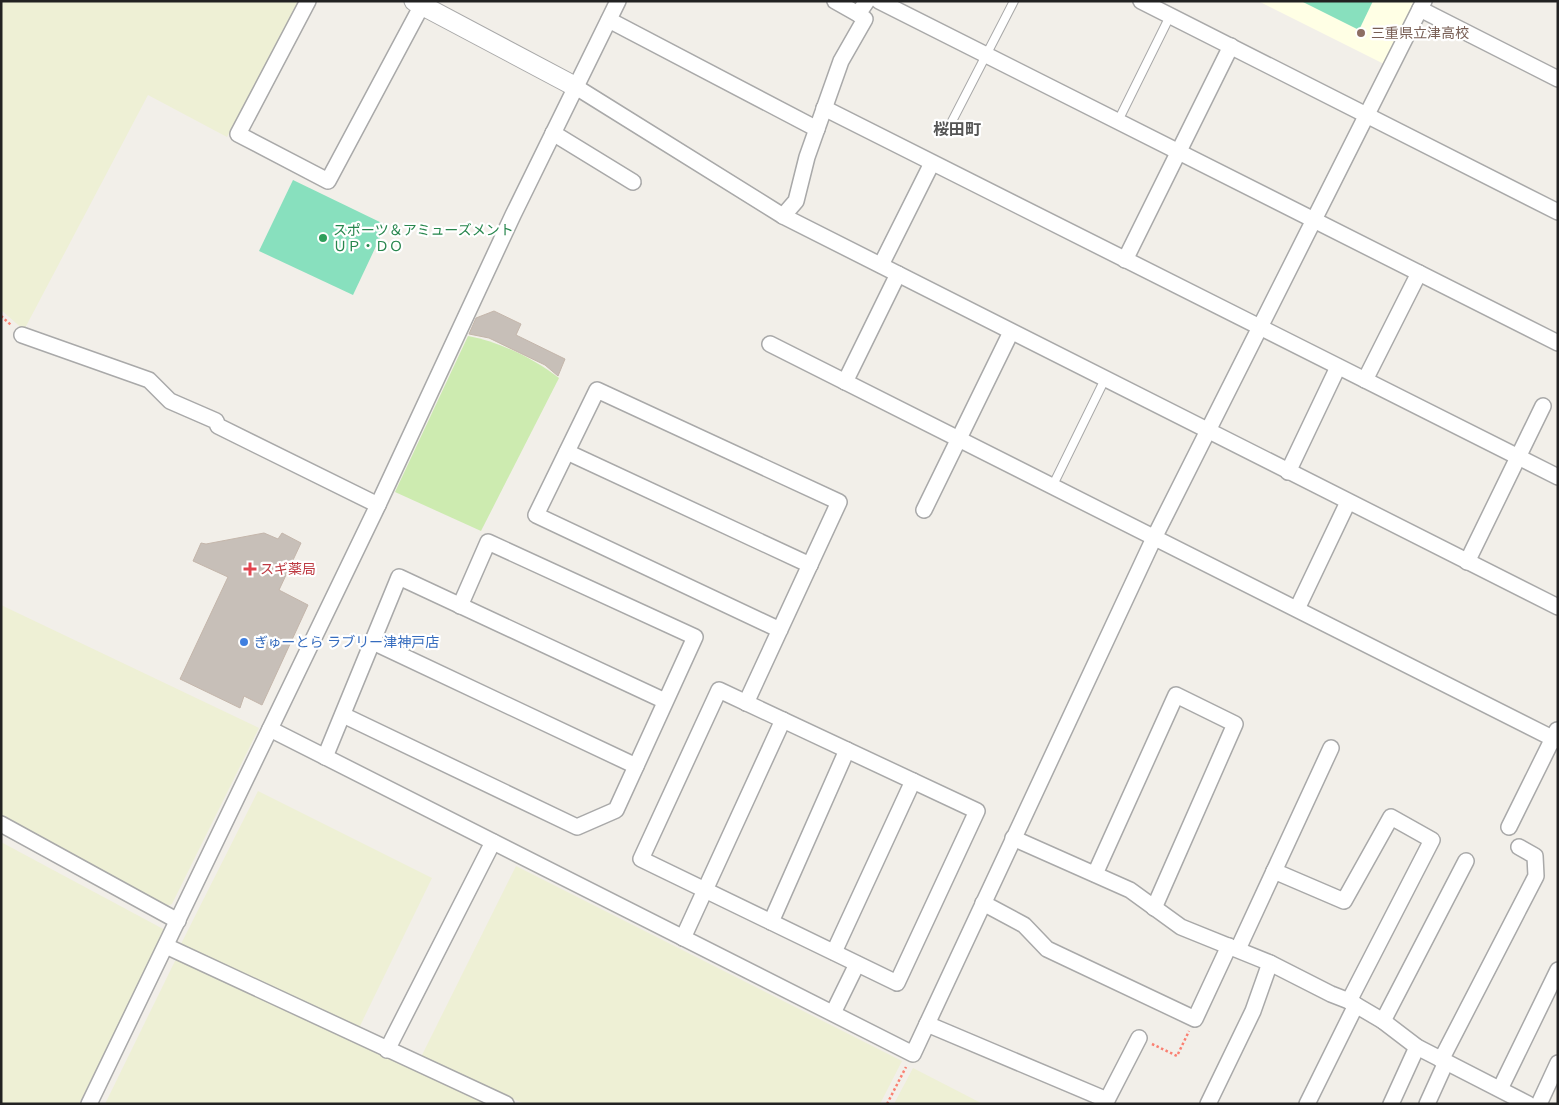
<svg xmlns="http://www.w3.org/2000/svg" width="1559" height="1105" viewBox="0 0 1559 1105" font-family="'PT Sans','Noto Sans JP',sans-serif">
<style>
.education{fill:#ffffe5}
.farmland{fill:#eef0d5}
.grass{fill:#cdebb0}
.pitch{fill:#88e0be}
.building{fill:#c7bfb8;stroke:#c4b6ab}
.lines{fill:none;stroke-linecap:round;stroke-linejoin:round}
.service-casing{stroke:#a9a9a9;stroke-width:10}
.minor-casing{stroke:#a9a9a9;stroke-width:18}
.tertiary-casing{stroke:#a9a9a9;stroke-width:21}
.path{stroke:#fa8072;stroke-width:2.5;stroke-dasharray:2.5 2.5;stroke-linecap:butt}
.service{stroke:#fff;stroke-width:8}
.minor{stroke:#fff;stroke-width:15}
.tertiary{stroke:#fff;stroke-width:19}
.education-dot{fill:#8d6e63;stroke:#fff;stroke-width:2}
.leisure-dot{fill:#2e9e5b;stroke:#fff;stroke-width:2}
.health-dot{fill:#e0444e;stroke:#fff;stroke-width:2}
.shop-dot{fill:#3f7fe0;stroke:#fff;stroke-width:2}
.labels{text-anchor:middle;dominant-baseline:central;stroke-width:4.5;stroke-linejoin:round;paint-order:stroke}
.education-label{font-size:14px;fill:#785e54;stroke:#fff;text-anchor:start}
.leisure-label{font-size:14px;fill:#27864d;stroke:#fff;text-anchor:start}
.health-label{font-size:14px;fill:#be3a42;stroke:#fff;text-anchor:start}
.shop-label{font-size:14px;fill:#366cbe;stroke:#fff;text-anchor:start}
.quarter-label{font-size:16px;font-weight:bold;fill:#555;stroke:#fff}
</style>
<rect width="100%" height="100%" fill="#f2efe9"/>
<path class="education" d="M1258,1H1416L1384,64Z"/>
<g class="farmland">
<path d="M1,1H299L227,137L148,95L24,330L1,310Z"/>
<path d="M1,605L259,728L172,904L167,906L1,815Z"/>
<path d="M258,791L432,878L358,1030L181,944Z"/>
<path d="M1,842L165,930L79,1104H1Z"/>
<path d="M516,866L902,1061L880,1104H525L420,1059Z"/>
<path d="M175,961H183L493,1104H105Z"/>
<path d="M913,1068L983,1104H894Z"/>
</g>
<path class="grass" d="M468,336C500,342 533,358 559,378L481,531L395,492Z"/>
<g class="pitch">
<path d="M1301,1H1373L1359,30Z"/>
<path d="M293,180L386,225L353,295L259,251Z"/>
</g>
<g class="building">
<path d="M494,311L521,324L516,335L565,359L558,376L545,365L489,338L469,334L476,318Z"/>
<path d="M264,533L278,539L282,533L301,543L279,590L308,605L262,705L244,696L240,708L180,679L228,577L193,561L201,543L206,544Z"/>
</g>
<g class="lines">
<defs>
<g id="service">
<path d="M1118,121L1170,16"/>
<path d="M948,129L1014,1"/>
<path d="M1052,487L1105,379"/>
</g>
<g id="minor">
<path d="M308,1L238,134L328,181L422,5"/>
<path d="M835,1L858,14L867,1"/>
<path d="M879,1L1558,343"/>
<path d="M1141,1L1558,212"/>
<path d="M1420,9L1558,79"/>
<path d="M609,20L817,129"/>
<path d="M576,87L783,216L1558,607"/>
<path d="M824,108L1558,477"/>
<path d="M553,133L633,182"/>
<path d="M783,216L796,201L807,157L841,61L865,19L858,14"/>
<path d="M1125,260L1231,46"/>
<path d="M881,265L932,163"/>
<path d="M22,335L149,380L170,401L216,421L218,426L378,505"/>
<path d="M770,344L1558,741"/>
<path d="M1365,380L1419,273"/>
<path d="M845,382L898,274"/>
<path d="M567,452L810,565"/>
<path d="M1288,472L1338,367"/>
<path d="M924,510L1011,332"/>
<path d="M1467,562L1543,406"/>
<path d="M1297,609L1348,502"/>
<path d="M373,642L636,766"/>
<path d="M719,690L977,811L897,983L641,859Z"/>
<path d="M746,703C777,636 808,569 839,502L597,390L536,515L780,630"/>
<path d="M343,715L577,827L616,810L695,637L488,542L460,606"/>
<path d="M270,729L913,1054L1154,538L1424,1"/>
<path d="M325,757L399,577L665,701"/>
<path d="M1,824L178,921"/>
<path d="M1509,827L1557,730"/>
<path d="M1013,838L1130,890L1181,927L1270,963L1331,994L1349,1001L1383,1021L1417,1047L1528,1104"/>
<path d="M1274,871L1344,901L1391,817L1432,840L1349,1001"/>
<path d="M1095,874L1176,695L1235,724L1154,908"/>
<path d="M983,903L1024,925L1047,949L1195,1019L1229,946"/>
<path d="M771,922L847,750"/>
<path d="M683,938L783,720"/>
<path d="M166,946L506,1104"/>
<path d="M1238,949L1331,748"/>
<path d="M834,952L913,781"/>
<path d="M833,1013L857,964"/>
<path d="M1383,1021L1466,861"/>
<path d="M927,1024L1107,1100"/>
<path d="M387,1050L493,842"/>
<path d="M1441,1060L1536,876L1535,856L1519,847"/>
<path d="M1500,1089L1558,970"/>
<path d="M89,1104L378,505L513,215L618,1"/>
<path d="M1105,1104L1139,1038"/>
<path d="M1208,1104L1253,1011L1270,963"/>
<path d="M1307,1104L1356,1005"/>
<path d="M1391,1104L1417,1047"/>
<path d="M1427,1104L1446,1062"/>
<path d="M1539,1104L1558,1063"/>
</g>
<path id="tertiary" d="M414,1L576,87"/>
</defs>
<use href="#service" class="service-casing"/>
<use href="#minor" class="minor-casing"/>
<use href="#tertiary" class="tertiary-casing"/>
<g class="path">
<path d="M1,316L11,325"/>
<path d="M1152,1044L1177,1056L1189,1031"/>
<path d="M887,1104L906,1067"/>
</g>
<use href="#service" class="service"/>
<use href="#minor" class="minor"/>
<use href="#tertiary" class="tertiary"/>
</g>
<circle class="education-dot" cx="1361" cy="33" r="5"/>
<circle class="leisure-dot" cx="323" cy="238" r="5"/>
<path class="health-dot" d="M247.5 561.5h5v5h5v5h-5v5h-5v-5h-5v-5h5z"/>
<circle class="shop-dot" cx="244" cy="642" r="5"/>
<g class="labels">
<g class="education-label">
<text x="1371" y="33">三重県立津高校</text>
</g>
<g class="leisure-label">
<text x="333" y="230">スポーツ＆アミューズメント<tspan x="333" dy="16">ＵＰ・ＤＯ</tspan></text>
</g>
<g class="health-label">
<text x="260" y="569">スギ薬局</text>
</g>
<g class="shop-label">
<text x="254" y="642">ぎゅーとら ラブリー津神戸店</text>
</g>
<g class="quarter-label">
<text x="957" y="129">桜田町</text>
</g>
</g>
<rect width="1559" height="1105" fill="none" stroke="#222222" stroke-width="5"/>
</svg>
